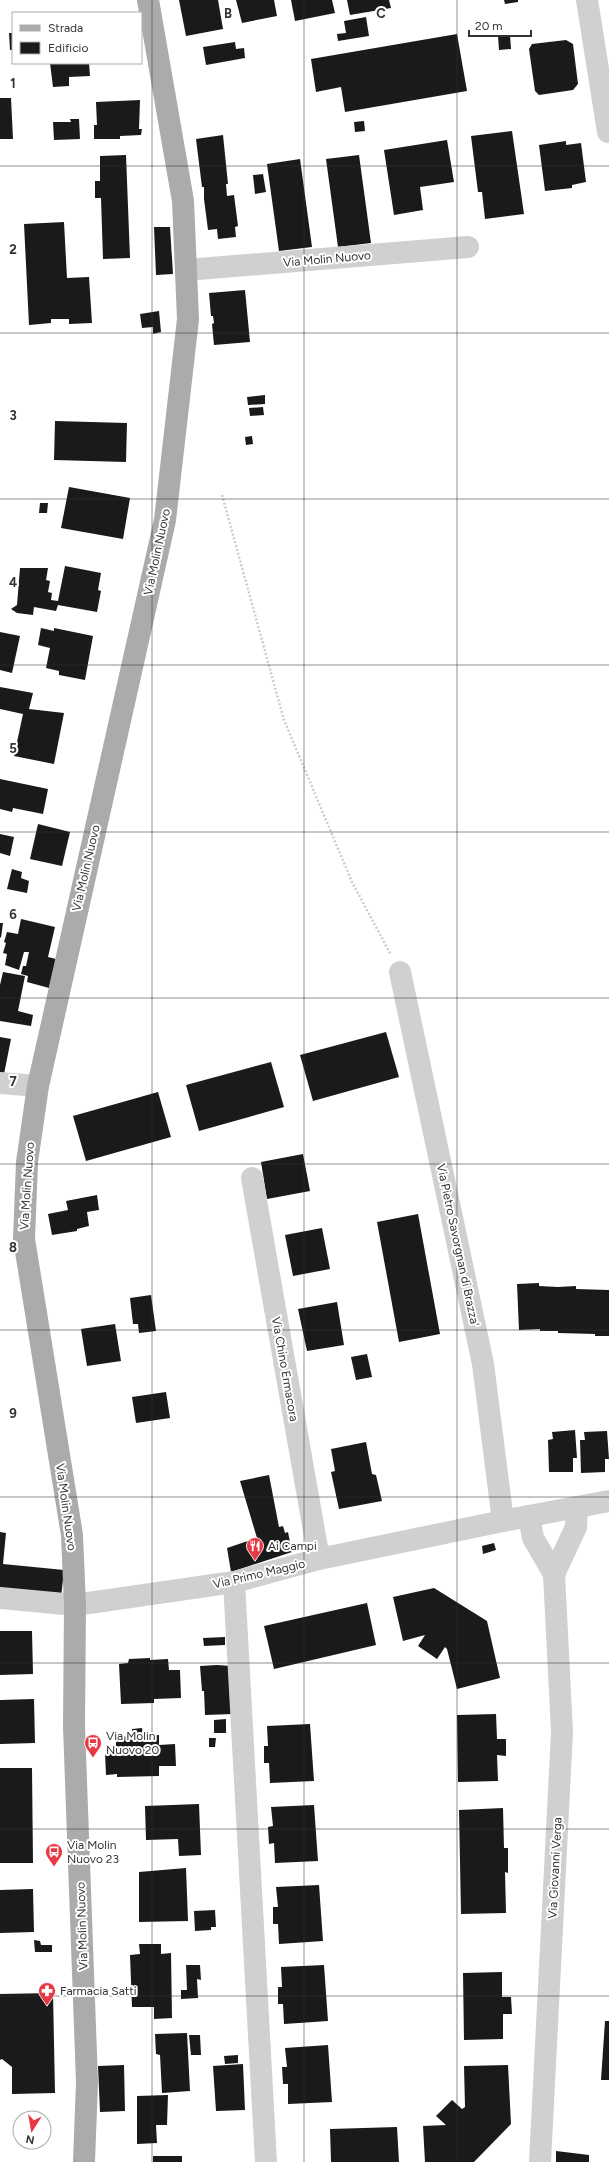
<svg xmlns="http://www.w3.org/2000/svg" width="609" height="2162" viewBox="0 0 609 2162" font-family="Figtree,sans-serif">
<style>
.building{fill:#1a1a1a}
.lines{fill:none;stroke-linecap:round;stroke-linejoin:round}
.path{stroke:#cdcdcd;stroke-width:2.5;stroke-dasharray:2 2;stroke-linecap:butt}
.minor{stroke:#d0d0d0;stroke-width:22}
.major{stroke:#ababab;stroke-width:22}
.grid{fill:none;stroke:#333;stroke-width:1;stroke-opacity:0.55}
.labels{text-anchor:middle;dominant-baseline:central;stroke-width:4;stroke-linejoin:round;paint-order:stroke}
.street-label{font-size:12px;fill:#333;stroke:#fff}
.poi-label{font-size:12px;fill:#333;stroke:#fff;text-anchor:start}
.grid-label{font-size:13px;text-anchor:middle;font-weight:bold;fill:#333;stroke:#fff;stroke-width:4;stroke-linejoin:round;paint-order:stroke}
</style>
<rect width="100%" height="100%" fill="#fff"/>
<g class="building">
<path d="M179,0H218L223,29L186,36Z"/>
<path d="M236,0H274L277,16L242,23Z"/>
<path d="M291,0H332L335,13L295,21Z"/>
<path d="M347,0H389L391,8L350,15Z"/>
<path d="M504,0H518V2L505,4Z"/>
<path d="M366,17L369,36L338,41L337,34L346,33L344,21Z"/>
<path d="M9,33H13V50H10Z"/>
<path d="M457,34L467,91L345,112L341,87L316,92L311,59Z"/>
<path d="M510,35L511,49L499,50L498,36Z"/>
<path d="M566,40L573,44L578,84L573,90L539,95L535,91L529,49L532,44Z"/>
<path d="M235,42L236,49L244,48L245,58L206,65L203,47Z"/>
<path d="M50,63H89L90,76L69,77V86L53,87Z"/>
<path d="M0,98H11L13,139H0Z"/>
<path d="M140,100L139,129H142L141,135L120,136V139H94V125H97L96,102Z"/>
<path d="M70,119H79L80,139L54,140L53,122H71Z"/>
<path d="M364,121L365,131L355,132L354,122Z"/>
<path d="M512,131L524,214L485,219L482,192H478L471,136Z"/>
<path d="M223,135L228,184H226L227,196L234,195L238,226L235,227L236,237L218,239L217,229L208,230L204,199V187H202L196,139Z"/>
<path d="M447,140L454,182L420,187L423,210L394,215L384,150Z"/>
<path d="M566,141V145L581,143L586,182L572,185V188L545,191L539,145Z"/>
<path d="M126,155L130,258L103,259L101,198H95V181H100V156Z"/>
<path d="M359,155L371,243L338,247L326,159Z"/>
<path d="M300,159L312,247L279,251L267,164Z"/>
<path d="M263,174L266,192L255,194L253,175Z"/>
<path d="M64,222L67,278L89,277L92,323L69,324V319H51V323L29,325L24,224Z"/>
<path d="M154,227H170L173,274L156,275Z"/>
<path d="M245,290L250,342L214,345L212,324L214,323L213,316H211L209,293Z"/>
<path d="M159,311L161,332L153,334V327L142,328L140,314Z"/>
<path d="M265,395V404L248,405L247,397Z"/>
<path d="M263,407L264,415L250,416L249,408Z"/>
<path d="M55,421L127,423L126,462L54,460Z"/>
<path d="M252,436L253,444L246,445L245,437Z"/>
<path d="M69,487L130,498L123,539L61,528Z"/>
<path d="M40,503H48L47,513H39Z"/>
<path d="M65,566L101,573L98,590L101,591L97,612L58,605L56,611L34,607L33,615L17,613L11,609L17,605L20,568H48L46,580L50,581L48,592L52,593L51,600L58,601Z"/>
<path d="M41,628L54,631V628L93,636L85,680L59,675V671L46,668L50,648L38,645Z"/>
<path d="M0,632L20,636L12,673L0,670Z"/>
<path d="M0,687L33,693L29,709L64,713L54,764L14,756L23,714L0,709Z"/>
<path d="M0,779L48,789L43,814L13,808L12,812L0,809Z"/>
<path d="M38,824L70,832L62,866L30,859Z"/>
<path d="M0,834L14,837L10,856L0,853Z"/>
<path d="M12,869L22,872L21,878L29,881L27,893L7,889Z"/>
<path d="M21,919L55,927L48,957L56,959L49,988L27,982L28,976L21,974L23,966H26L29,952H24L19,970L5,965L7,954L3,953L6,943L4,942L7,932L18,934Z"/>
<path d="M0,923H3L1,938L0,937Z"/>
<path d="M3,972L25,976L18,1011L33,1015L31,1026L0,1021V985Z"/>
<path d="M386,1032L399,1077L313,1101L300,1055Z"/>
<path d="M0,1037L11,1039L4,1074H0Z"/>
<path d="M271,1062L284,1107L199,1131L186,1085Z"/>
<path d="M158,1092L171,1137L86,1161L73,1116Z"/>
<path d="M303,1154L310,1191L267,1199L261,1162Z"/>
<path d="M97,1195L99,1210L87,1212L89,1226L77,1229V1231L52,1235L48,1214L68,1210L66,1201Z"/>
<path d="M418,1214L440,1334L399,1342L377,1222Z"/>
<path d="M322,1228L330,1269L293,1276L285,1235Z"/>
<path d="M539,1283V1286L558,1287L576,1286V1289L609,1290V1336H595V1334L558,1333V1331H540V1329L519,1330L517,1284Z"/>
<path d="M151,1295L156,1331L139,1333L138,1324H133L130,1298Z"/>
<path d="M337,1302L344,1345L307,1351L298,1309Z"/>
<path d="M115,1324L121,1361L87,1366L81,1329Z"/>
<path d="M367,1354L372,1377L356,1380L351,1357Z"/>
<path d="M166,1392L170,1418L136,1423L132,1397Z"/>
<path d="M575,1430L577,1458H573V1472H549L548,1440L553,1439L552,1432Z"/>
<path d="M607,1431L609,1459H605V1472L581,1473L580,1440H585L584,1432Z"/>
<path d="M366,1442L372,1474L376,1475L382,1501L339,1509L331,1472L335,1471L331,1449Z"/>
<path d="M269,1475L279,1527L283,1526L285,1533L288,1532L292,1552L231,1572L227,1548L257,1538L240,1481Z"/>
<path d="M0,1532L6,1533L3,1564L64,1570L61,1598L0,1591Z"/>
<path d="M494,1543L496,1550L483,1554L482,1546Z"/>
<path d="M434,1588L487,1621L500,1678L457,1689L447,1649L445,1647L437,1659L418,1646L425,1635L403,1641L393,1597Z"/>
<path d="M367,1603L376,1645L274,1669L264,1626Z"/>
<path d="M0,1631H32L33,1674L0,1675Z"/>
<path d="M225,1637V1645L204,1646L203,1638Z"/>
<path d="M150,1658V1660L168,1659L169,1670H180L181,1698L154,1699V1703L121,1704L119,1664L128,1663L129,1659Z"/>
<path d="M217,1665L231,1666L233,1714L205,1715L204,1691H202L200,1666Z"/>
<path d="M34,1699L35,1743L0,1744V1700Z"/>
<path d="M496,1714L497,1739H506V1756L497,1755L498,1781L458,1782L457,1715Z"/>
<path d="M226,1719V1733H214V1720Z"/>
<path d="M310,1724L314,1781L270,1783L269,1763H264V1746H268L267,1726Z"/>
<path d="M142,1728L143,1736L159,1735V1745L175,1744L176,1766H159V1776L117,1777V1774L106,1775L105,1753L116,1752V1737L132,1736V1729Z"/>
<path d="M209,1738H216L215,1747H209Z"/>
<path d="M0,1768H32L33,1863H0Z"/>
<path d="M199,1804L201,1855L179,1856L178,1839L146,1840L145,1806Z"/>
<path d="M314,1805L318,1861L275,1863L274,1843L269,1844L268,1827L273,1826L271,1807Z"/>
<path d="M503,1808L504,1848H508V1873L505,1872L506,1913L461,1914L459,1810Z"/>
<path d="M186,1868L188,1921L139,1922V1872Z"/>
<path d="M319,1885L323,1941L279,1944L278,1924H273V1907H278L276,1887Z"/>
<path d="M33,1889L34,1932L0,1933V1890Z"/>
<path d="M215,1910L216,1927H211V1930L195,1931L194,1911Z"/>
<path d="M34,1940L40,1941L41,1945H52V1952H35Z"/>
<path d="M139,1944H161V1954L171,1953L172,2018L154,2019V2007H132L130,1955L140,1954Z"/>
<path d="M186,1965H200L201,1980L197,1979L198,1998L181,1999V1990H187Z"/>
<path d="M324,1965L328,2021L284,2024L283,2004H278V1987H282L281,1967Z"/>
<path d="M502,1972V1997H511L512,2014H503V2039L464,2040L463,1973Z"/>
<path d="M53,1993L55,2093L12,2094V2067L2,2059L0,2060V1994Z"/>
<path d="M605,2021H609V2080H601Z"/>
<path d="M187,2033L190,2091L162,2093L160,2055L156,2054L155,2034Z"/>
<path d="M189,2035H200L201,2055H191Z"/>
<path d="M328,2045L332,2102L288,2104V2084H283L282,2067H287L285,2048Z"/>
<path d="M238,2055V2063L225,2064L224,2056Z"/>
<path d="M243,2064L245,2110L216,2111L213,2066Z"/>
<path d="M124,2065L125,2111L100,2112L98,2066Z"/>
<path d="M508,2065L511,2124L474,2162H425L423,2126L446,2125L436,2116L452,2100L462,2109L465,2107L464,2066Z"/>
<path d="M168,2095L167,2125H156L157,2143L137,2144V2096Z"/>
<path d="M397,2127L399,2162H331L330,2129Z"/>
<path d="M556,2151L589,2155V2162H556Z"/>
<rect x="153" y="2156" width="29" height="6"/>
</g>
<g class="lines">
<path class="path" d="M222,495L284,720L352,882L391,955"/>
<g class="minor">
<path d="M587,0L608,132"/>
<path d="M186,270L468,247"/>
<path d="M400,972L483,1364L503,1521"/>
<path d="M0,1083L38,1086"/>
<path d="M252,1178L319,1559"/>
<path d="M529,1516L533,1538L554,1574L562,1732L540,2162"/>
<path d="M554,1574L576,1527L577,1507"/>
<path d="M234,1582L266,2162"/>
<path d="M0,1598L75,1605L234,1582L319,1559L503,1521L609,1501"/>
</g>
<path class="major" d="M84,2162L87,2082L74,1726L75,1605L72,1535L24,1239L27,1162L38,1086L165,520L188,319L183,201L148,0"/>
</g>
<path class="grid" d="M152,0V2162M304,0V2162M457,0V2162M0,166H609M0,333H609M0,499H609M0,665H609M0,832H609M0,998H609M0,1164H609M0,1330H609M0,1497H609M0,1663H609M0,1829H609M0,1996H609"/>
<defs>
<symbol id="restaurant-pin" viewBox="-11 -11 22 30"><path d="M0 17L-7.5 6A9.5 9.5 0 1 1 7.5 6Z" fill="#e63946" stroke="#fff"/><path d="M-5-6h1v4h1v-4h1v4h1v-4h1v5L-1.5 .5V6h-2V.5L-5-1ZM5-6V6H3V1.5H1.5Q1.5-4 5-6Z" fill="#fff"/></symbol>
<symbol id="bus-pin" viewBox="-11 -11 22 30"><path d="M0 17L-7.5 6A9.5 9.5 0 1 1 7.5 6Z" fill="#e63946" stroke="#fff"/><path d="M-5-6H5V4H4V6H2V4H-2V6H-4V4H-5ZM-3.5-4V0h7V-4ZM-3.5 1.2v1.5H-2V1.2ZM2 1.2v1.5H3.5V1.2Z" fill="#fff"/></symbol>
<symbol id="pharmacy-pin" viewBox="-11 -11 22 30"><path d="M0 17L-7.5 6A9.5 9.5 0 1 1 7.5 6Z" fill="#e63946" stroke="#fff"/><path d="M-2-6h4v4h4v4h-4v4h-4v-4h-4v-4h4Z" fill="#fff"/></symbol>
</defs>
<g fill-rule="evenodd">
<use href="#restaurant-pin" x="245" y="1536" width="20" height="27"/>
<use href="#bus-pin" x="83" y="1733" width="20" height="27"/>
<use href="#bus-pin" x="44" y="1842" width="20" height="27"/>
<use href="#pharmacy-pin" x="37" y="1981" width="20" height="27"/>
</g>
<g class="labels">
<g class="street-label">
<text transform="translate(327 259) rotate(-5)">Via Molin Nuovo</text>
<text transform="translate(157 552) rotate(-78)">Via Molin Nuovo</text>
<text transform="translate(86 868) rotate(-77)">Via Molin Nuovo</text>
<text transform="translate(27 1186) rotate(-86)">Via Molin Nuovo</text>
<text transform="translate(458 1245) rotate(78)">Via Pietro Savorgnan di Brazza'</text>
<text transform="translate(285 1369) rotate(80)">Via Chino Ermacora</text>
<text transform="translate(66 1507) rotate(82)">Via Molin Nuovo</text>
<text transform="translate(259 1574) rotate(-13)">Via Primo Maggio</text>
<text transform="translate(555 1868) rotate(-87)">Via Giovanni Verga</text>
<text transform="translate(82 1926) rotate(-92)">Via Molin Nuovo</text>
</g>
<g class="poi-label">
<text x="268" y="1546">Ai Campi</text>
<text x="106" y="1736">Via Molin<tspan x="106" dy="14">Nuovo 20</tspan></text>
<text x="67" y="1845">Via Molin<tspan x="67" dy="14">Nuovo 23</tspan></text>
<text x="60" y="1991">Farmacia Satti</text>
</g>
</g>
<g class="grid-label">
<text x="228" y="18">B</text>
<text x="381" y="18">C</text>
<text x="13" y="88">1</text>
<text x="13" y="254">2</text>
<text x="13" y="420">3</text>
<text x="13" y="587">4</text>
<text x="13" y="753">5</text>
<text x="13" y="919">6</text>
<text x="13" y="1086">7</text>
<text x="13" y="1252">8</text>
<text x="13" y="1418">9</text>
</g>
<rect x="12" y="12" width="130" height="52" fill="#ffffff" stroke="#adadad"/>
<rect x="20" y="25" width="20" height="6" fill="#ababab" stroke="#adadad"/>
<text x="48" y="32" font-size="12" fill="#333333">Strada</text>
<rect x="20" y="42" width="20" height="12" fill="#1a1a1a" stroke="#adadad"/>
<text x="48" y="52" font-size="12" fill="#333333">Edificio</text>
<g transform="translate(32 2130) rotate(191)"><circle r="19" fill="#ffffff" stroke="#adadad"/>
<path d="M0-3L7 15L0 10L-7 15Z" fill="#e63946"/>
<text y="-6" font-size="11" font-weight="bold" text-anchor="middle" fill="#333333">N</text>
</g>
<path d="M469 30v6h62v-6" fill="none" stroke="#333333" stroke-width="2"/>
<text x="475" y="30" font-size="12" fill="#333333" stroke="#ffffff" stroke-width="3" paint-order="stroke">20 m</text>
</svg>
